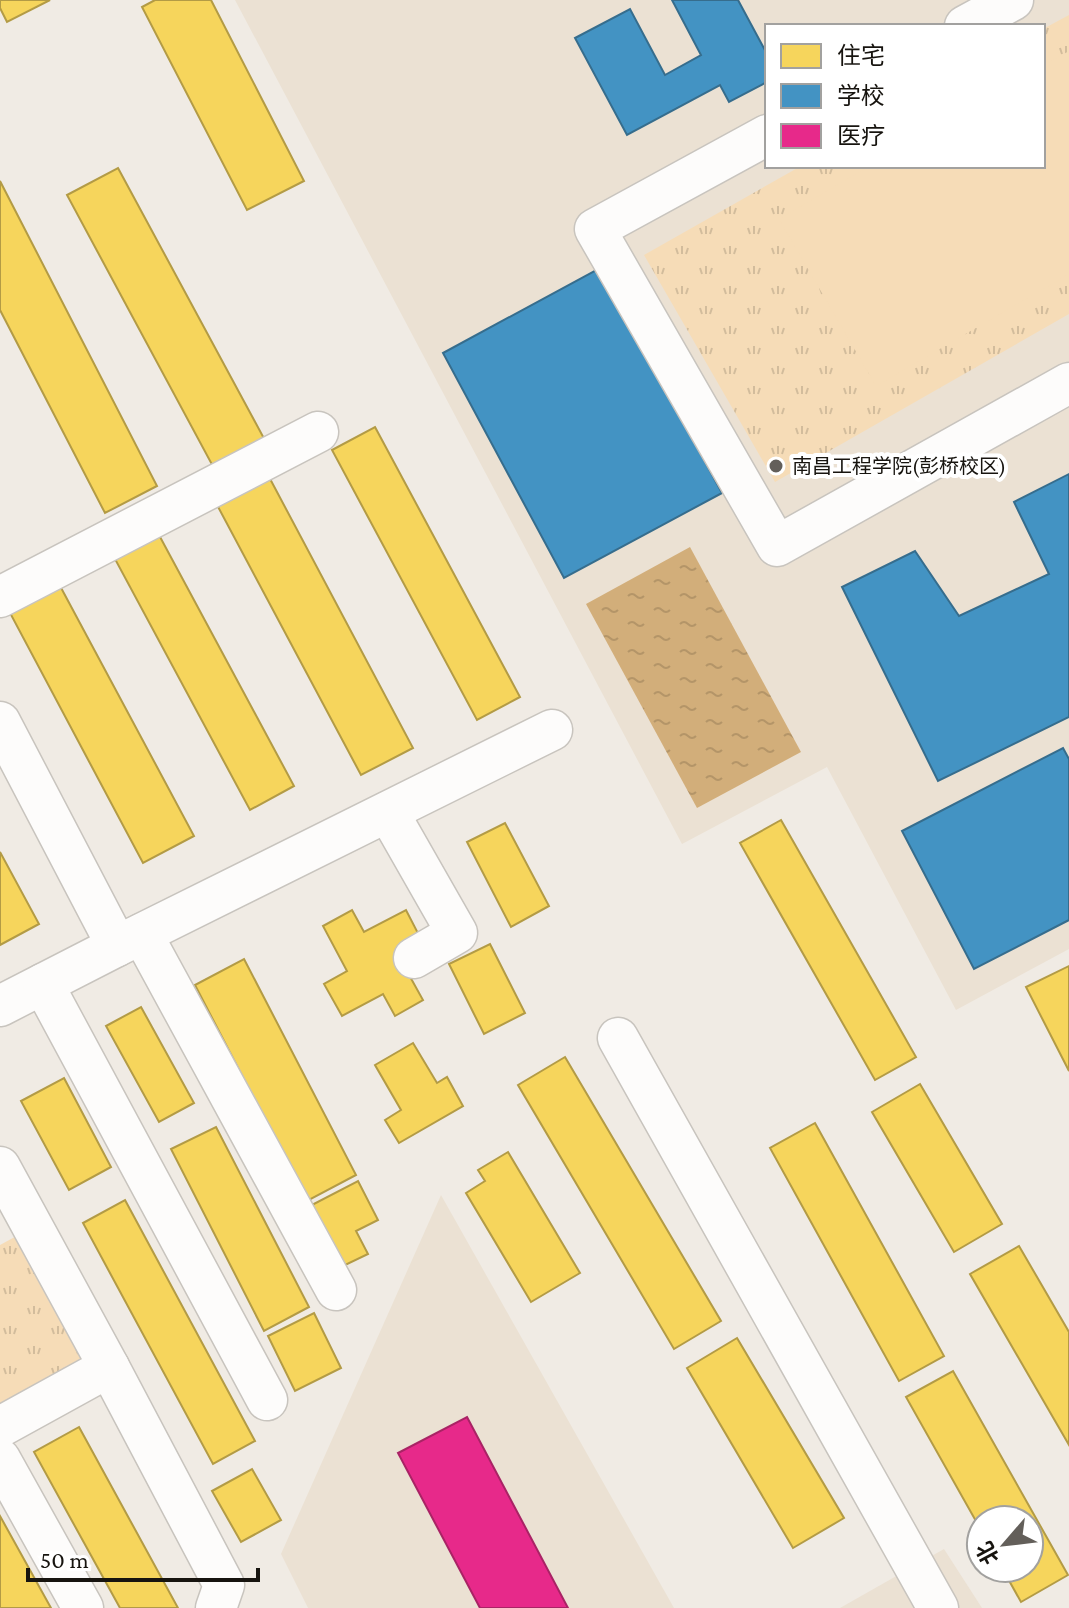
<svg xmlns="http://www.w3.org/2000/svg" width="1069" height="1608" viewBox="0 0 1069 1608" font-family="'Crimson Pro','Noto Sans SC',serif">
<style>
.built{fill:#ebe1d3;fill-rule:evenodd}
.grass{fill:url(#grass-tufts)}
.pitch{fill:#f6dcb7}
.water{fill:url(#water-ripples)}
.homes{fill:#f6d55c;stroke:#b39b45;stroke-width:2}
.schools{fill:#4393c3;stroke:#366d8d;stroke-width:2}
.health{fill:#e7298a;stroke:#a92365;stroke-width:2}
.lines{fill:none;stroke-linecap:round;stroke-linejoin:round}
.minor-casing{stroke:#c8c4be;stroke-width:43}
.minor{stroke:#fdfcfb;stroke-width:40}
.poi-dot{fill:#635f5a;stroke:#fff;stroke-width:3}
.labels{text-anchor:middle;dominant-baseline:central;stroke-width:8;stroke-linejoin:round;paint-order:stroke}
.poi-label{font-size:20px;fill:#17140f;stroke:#fff;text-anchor:start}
</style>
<defs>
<pattern id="grass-tufts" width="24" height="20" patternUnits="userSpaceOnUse" patternTransform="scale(2)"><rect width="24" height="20" fill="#f6dcb7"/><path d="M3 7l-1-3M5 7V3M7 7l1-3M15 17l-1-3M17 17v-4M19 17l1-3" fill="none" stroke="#d2bc9c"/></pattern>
<pattern id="water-ripples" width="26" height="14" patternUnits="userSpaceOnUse" patternTransform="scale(2)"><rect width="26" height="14" fill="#d2ae7a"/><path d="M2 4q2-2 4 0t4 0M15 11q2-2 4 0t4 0" fill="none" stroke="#b49568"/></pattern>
</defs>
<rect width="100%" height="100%" fill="#f0ebe4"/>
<g class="built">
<path d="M235,0H1069V949L956,1010L827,767L682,844ZM767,26H1043V166H767Z"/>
<path d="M441,1195L674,1608H308L281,1554Z"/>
<path d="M944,1549L982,1608H840Z"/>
</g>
<g class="grass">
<path d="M1069,15V314L775,482L644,255L801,166H1043V29Z"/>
<path d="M33,1227L109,1367L0,1427V1245Z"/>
</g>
<path class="pitch" d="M1069,51V274L876,386L779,219L870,166H1043V66Z"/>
<path class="water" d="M690,547L801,752L697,808L586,604Z"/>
<g class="homes">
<path d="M0,0H50L7,22L0,8Z"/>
<path d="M155,0H211L304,181L247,210L142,7Z"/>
<path d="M118,168L267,444L216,472L67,195Z"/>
<path d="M0,181L157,486L105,513L0,310Z"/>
<path d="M375,427L520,697L477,720L332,450Z"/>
<path d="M268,475L413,748L361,775L216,503Z"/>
<path d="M159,535L294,786L250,810L115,559Z"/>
<path d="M59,584L194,836L143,863L9,611Z"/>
<path d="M781,820L916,1057L875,1080L740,843Z"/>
<path d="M505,823L549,906L511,927L467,842Z"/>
<path d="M0,852L39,924L0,945Z"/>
<path d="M352,910L364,932L406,910L422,941L398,955L423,1000L395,1016L383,994L342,1016L324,984L347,971L323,926Z"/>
<path d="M490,944L525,1013L484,1034L449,964Z"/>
<path d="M244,959L356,1175L307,1201L195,985Z"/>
<path d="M1069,966V1071L1026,987Z"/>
<path d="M141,1007L194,1103L159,1122L106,1026Z"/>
<path d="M413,1043L437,1083L447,1077L463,1106L399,1143L385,1120L401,1110L375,1065Z"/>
<path d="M565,1057L721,1321L674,1349L518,1085Z"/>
<path d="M64,1078L111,1167L69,1190L21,1101Z"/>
<path d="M920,1084L1002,1224L954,1252L872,1112Z"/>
<path d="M815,1123L944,1356L899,1381L770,1148Z"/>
<path d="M216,1127L309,1307L264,1331L171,1149Z"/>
<path d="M508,1152L580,1273L531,1302L466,1193L485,1181L478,1170Z"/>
<path d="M358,1181L378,1220L356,1231L368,1254L339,1268L308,1207Z"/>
<path d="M125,1200L255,1441L213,1464L83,1223Z"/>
<path d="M1019,1246L1069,1332V1445L970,1274Z"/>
<path d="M314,1313L341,1368L295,1391L268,1336Z"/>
<path d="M737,1338L844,1518L793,1548L687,1368Z"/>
<path d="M953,1371L1068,1575L1021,1602L1002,1568H1029V1520H981V1530L906,1397Z"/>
<path d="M79,1427L178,1608H120L34,1452Z"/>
<path d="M252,1469L281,1520L241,1542L212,1491Z"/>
<path d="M0,1516L51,1608H0Z"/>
</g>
<g class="schools">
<path d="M672,0H738L767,54V82L729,102L720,85L627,135L575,38L630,9L665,75L701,55Z"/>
<path d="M600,268L722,493L564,578L443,353Z"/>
<path d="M1069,474V717L938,781L842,587L915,551L959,616L1049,574L1014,502Z"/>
<path d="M1063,748L1069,759V920L974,969L902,831Z"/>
</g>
<path class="health" d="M467,1417L568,1608H480L398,1453Z"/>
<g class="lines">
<defs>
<g id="minor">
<path d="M965,26L1013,0"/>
<path d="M767,135L595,229L777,546L1069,383"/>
<path d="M0,597L318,432"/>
<path d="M0,722L117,946L0,1006"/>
<path d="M388,812L457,933L414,958"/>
<path d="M142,934L336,1290"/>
<path d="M117,946L552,730"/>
<path d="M43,984L267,1400"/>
<path d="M618,1038L938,1608"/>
<path d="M0,1167L109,1367L0,1427"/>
<path d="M109,1367L224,1585L216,1608"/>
<path d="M0,1459L83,1608"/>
</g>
</defs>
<use href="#minor" class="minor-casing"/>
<use href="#minor" class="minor"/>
</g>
<circle class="poi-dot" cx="776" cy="466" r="8"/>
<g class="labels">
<g class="poi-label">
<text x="792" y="466">南昌工程学院(彭桥校区)</text>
</g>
</g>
<rect x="765" y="24" width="280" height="144" fill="#ffffff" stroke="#a2a19f" stroke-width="2"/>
<rect x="781" y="44" width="40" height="24" fill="#f6d55c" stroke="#a2a19f" stroke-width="2"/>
<text x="837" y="64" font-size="24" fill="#17140f">住宅</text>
<rect x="781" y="84" width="40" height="24" fill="#4393c3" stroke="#a2a19f" stroke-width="2"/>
<text x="837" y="104" font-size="24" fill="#17140f">学校</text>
<rect x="781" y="124" width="40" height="24" fill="#e7298a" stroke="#a2a19f" stroke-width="2"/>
<text x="837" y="144" font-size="24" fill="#17140f">医疗</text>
<g transform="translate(1005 1544) rotate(242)"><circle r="38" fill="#ffffff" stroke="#a2a19f" stroke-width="2"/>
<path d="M0-6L14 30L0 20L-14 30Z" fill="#635f5a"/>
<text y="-12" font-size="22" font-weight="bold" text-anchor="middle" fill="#17140f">北</text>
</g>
<path d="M28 1568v12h230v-12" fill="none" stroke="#17140f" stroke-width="4"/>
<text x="40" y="1568" font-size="24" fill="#17140f" stroke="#ffffff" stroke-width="6" paint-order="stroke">50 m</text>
</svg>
